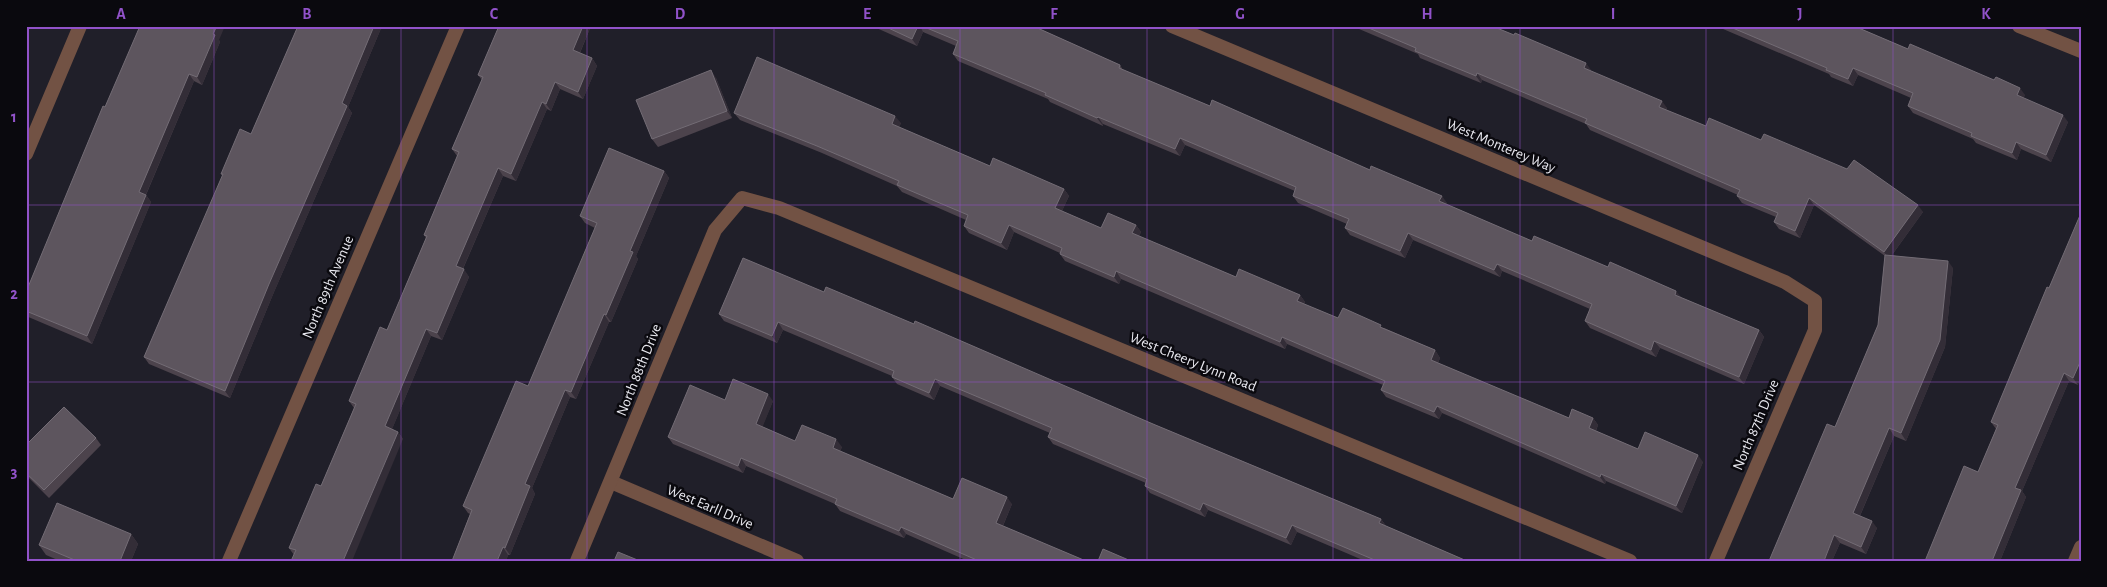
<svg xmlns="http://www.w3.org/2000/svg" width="2107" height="587" viewBox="0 0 2107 587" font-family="'Alegreya Sans',sans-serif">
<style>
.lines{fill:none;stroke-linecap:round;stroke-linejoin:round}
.minor{stroke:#725244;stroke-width:14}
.tertiary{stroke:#725244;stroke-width:14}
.wall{fill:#4c434c}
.shaded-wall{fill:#332d37}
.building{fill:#5d555e;stroke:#736c75}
.grid{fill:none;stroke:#9152c9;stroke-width:1;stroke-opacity:0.55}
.labels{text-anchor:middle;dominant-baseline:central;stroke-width:5;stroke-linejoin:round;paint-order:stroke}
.street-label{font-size:15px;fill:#e9e9f0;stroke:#0a090e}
.neatline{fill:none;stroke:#9152c9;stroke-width:2}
.grid-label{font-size:16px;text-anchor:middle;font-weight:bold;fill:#9152c9}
</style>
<rect width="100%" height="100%" fill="#201f29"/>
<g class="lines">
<g class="minor">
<path d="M1172,26L1785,282L1815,301V330L1716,561"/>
<path d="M2019,26L2081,51"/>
<path d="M26,154L80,26"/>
<path d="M611,482L797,561"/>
<path d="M229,561L458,26"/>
<path d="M577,561L715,230L742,198L779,208L1630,561"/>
</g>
<path class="tertiary" d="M2075,561L2081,547"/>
</g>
<g class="wall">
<path d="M298,26H382L348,107L352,113L274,292L230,398L149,364L144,357L223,176L221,174L251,134Z"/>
<path d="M499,26H591L580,53L592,58L597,66L583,99L560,89L551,111L547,109L516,181L503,176L463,269L469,277L442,340L431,336L392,429L398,432L403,439L294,555L289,548L321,486L354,408L349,401L387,330L426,238L424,235L457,156L452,149L482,80L478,75Z"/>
<path d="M872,26H1033L1120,65L1123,70L1210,106L1370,170L1447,203L1446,204L1532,241L1608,267L1759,330L1764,337L1744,384L1660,348L1656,357L1590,328L1585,321L1590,309L1502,271L1500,277L1413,240L1405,258L1350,235L1345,228L1347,224L1298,203L1293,196L1295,191L1185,145L1180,156L1103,124V126L1050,102L1048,99L958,61L953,54L956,46L923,32L917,46Z"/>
<path d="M1352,26H1492L1591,70V71L1667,108L1666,110L1706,126L1923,212L1892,255L1953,268L1945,347L1906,441L1894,436L1860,516L1877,528L1866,554L1840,543L1832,561L1835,427L1878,325L1885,256L1814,205L1800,238L1779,229L1774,222L1776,217L1742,203L1737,196L1738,195L1590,130L1586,124L1482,80L1481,83L1420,58L1418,54Z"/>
<path d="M1716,26H1854L1908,49L2025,95L2023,98L2068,122L2051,162L2021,149L2017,160L1976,143L1973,139L1913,113L1908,106L1911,98L1858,75L1853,86L1831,77L1829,74Z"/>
<path d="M219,40L220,42L202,85L194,81L146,195L151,202L92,344L26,316V292L105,107Z"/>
<path d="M716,78L732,118L658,147L652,139Z"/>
<path d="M734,113L901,123L899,127L990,166L1064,189L1069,196L1062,211L1101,228L1136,225L1141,232L1139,236L1236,277L1300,295L1305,302L1304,304L1338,318L1384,328L1435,350L1440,358L1438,363L1569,418H1593L1598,425L1596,431L1638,449L1703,462L1682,513L1606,481L1605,484L1442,413L1439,419L1386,397L1381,390L1383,385L1287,344L1285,349L1121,279L1119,284L1065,261L1060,254V253L1014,232L1007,250L969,233L964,226L966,220L902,192L897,186L822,153L740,120Z"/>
<path d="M664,171L669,178L636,256L638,259L611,322H609L576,399L570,397L532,488L535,494L510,555H508L506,561H452L470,514L468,513L463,506L528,386L595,228L585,223L580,216Z"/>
<path d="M2049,288L2078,385L2069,381L2022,491L2026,497L2000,561H1925L1978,472L1996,429L1991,422Z"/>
<path d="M824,292L1153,424L1381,519L1386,526L1467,561H1365L1297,532L1291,545L1208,510L1205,517L1150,493L1145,486L1146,483L1053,444L1048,437L1050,433L940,386L934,400L897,384L892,377V376L783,330L777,343L724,321L719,314Z"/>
<path d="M725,400L773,401L762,427L795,441L842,447L840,451L953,499L1012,504L1003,526L1086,561H968L906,534L904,538L840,511L835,504L746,466L743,473L673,444L668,437Z"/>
<path d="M96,438L101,445L49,498L26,475V445Z"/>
<path d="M131,534L138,544L131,561H60L46,555L39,545Z"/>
</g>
<g class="shaded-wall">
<path d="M217,26H225L219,40L220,42L202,85L197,77Z"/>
<path d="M374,26H382L348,107L352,113L274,292L230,398L225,391Z"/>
<path d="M583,26H591L578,57L573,50Z"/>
<path d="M918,26H920L923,32L917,46L912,39Z"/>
<path d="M592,58L597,66L583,99L578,92Z"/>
<path d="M1586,63L1591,70L1589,75L1584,68Z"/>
<path d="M1853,68L1858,75L1853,86L1848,79Z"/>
<path d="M711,70L716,78L732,118L727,111Z"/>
<path d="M1477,73L1482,80L1481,83L1476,76Z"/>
<path d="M189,74L194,81L144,199L139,192Z"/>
<path d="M555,82L560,89L551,111L546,104Z"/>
<path d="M2020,88L2025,95L2022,103L2017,95Z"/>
<path d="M1662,101L1667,108L1664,114L1659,107Z"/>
<path d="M542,102L547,109L516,181L511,174Z"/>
<path d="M2063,115L2068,122L2051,162L2046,155Z"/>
<path d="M895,116L901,123L897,131L892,124Z"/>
<path d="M1098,117L1103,124V126L1097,118Z"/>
<path d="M1180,138L1185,145L1180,156L1175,149Z"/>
<path d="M2016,142L2021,149L2017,160L2012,153Z"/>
<path d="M498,168L503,176L461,273L456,266Z"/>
<path d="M664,171L669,178L636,256L638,259L611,322L606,315L630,251Z"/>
<path d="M1064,189L1069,196L1060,215L1055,208Z"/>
<path d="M146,195L151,202L92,344L87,336Z"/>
<path d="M1442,196L1447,203L1444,208L1439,201Z"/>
<path d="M1809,198L1814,205L1800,238L1795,231Z"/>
<path d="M1918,205L1923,212L1889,259L1884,252Z"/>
<path d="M1009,225L1014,232L1007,250L1001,243Z"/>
<path d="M1136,225L1141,232L1137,240L1132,233Z"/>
<path d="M1408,233L1413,240L1405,258L1400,251Z"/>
<path d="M1948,261L1953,268L1945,347L1906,441L1901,433Z"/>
<path d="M1497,264L1502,271L1500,277L1494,270Z"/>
<path d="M464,269L469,277L442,340L437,333Z"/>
<path d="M1116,271L1121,279L1119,284L1114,277Z"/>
<path d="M1676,291L1682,298L1675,295Z"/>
<path d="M1300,295L1305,302L1302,308L1297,301Z"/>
<path d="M604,314L609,322L576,399L571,392Z"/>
<path d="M778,322L783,330L777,343L772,336Z"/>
<path d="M426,329L431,336L390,434L385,426Z"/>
<path d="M1759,330L1764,337L1744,384L1739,377Z"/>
<path d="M1282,337L1287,344L1285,349L1280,342Z"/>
<path d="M1654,341L1660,348L1656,357L1651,350Z"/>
<path d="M1435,350L1440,358L1436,367L1431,360Z"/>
<path d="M2081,360V379L2078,385L2073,378Z"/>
<path d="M2064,373L2069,381L2022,491L2026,497L2000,561H1992L2015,488Z"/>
<path d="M935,379L940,386L934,400L929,393Z"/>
<path d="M565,390L570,397L532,488L535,494L510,555L505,548L525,484Z"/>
<path d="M768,394L773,401L761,431L756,424Z"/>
<path d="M1437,406L1442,413L1439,419L1434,412Z"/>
<path d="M1593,418L1598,425L1594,435L1589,428Z"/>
<path d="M1889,428L1894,436L1858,520L1853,513Z"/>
<path d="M398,432L403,439L352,561H343Z"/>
<path d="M836,439L842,447L838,455L833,448Z"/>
<path d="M1698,455L1703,462L1682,513L1676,506Z"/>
<path d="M741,458L746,466L743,473L738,466Z"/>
<path d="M1601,474L1606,481L1605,484L1600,477Z"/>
<path d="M1007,497L1012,504L1001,530L996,523Z"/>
<path d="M1203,503L1208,510L1205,517L1200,510Z"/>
<path d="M1381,519L1386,526L1384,531L1379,523Z"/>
<path d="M1872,521L1877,528L1866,554L1861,547Z"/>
<path d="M1292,525L1297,532L1291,545L1286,538Z"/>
<path d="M901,527L906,534L904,538L899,531Z"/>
<path d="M131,534L138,544L131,561H120Z"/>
<path d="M1834,535L1840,543L1832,561H1824Z"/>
<path d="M503,547L508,555L506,561H497Z"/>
</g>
<g class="building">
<path d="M140,26H217L213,34L215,35L197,77L189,74L139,192L146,195L87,336L26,311V292L103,106L105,107Z"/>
<path d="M298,26H374L342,103L347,106L269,284L225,391L144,357L223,174H221L240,129L251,134Z"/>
<path d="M499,26H583L573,50L592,58L578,92L555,82L546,104L542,102L511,174L498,168L456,266L464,269L437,333L426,329L385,426L398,432L343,561H291L296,550L289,548L316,484L321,486L356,404L349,401L380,327L387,330L427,236L424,235L459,152L452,149L483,77L478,75Z"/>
<path d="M884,26H918L912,39Z"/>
<path d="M922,26H1033L1120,65L1119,68L1210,106L1212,100L1370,170L1371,166L1442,196L1439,201L1532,241L1534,236L1608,267L1610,262L1676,291L1675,295L1759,330L1739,377L1654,341L1651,350L1585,321L1592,304L1497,264L1494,270L1408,233L1400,251L1345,228L1349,219L1293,196L1296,187L1180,138L1175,149L1098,117L1097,118L1045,95L1046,93L953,54L958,41Z"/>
<path d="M1364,26H1492L1514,35L1515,33L1586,63L1584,68L1662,101L1659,107L1706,126L1709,118L1761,140L1764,134L1847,169L1854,160L1918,205L1884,252L1809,198L1795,231L1774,222L1778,213L1737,196L1740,190L1585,123L1587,119L1477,73L1476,76L1415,51L1416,48Z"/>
<path d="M1728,26H1854L1908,49L1910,44L1994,80L1996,77L2020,88L2017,95L2063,115L2046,155L2016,142L2012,153L1971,136L1972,133L1908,106L1913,93L1853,68L1848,79L1826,70L1827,68Z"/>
<path d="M757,57L895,116L892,124L990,166L993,158L1064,189L1055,208L1101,228L1108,213L1136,225L1132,233L1236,277L1239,269L1300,295L1297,301L1338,318L1343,308L1381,325L1380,327L1435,350L1431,360L1569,418L1572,409L1593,418L1589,428L1638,449L1645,432L1698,455L1676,506L1601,474L1600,477L1437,406L1434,412L1381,390L1385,381L1282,337L1280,342L1116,271L1114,277L1060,254L1062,248L1009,225L1001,243L964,226L968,215L897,185L899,181L817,146L734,113Z"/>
<path d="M711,70L727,111L652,139L636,100Z"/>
<path d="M609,148L664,171L630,251L633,252L606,315L604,314L571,392L565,390L525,484L530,486L505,548L503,547L497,561H452L472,510L463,506L516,381L528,386L597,223L580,216Z"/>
<path d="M2081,213V360L2073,378L2064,373L2015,488L2021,490L1992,561H1925L1964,466L1978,472L1998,425L1991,422L2047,287L2049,288Z"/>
<path d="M1885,255L1948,261L1940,340L1901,433L1889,428L1853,513L1872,521L1861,547L1834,535L1824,561H1769L1827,424L1835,427L1878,325Z"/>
<path d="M743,258L824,292L826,287L914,324L915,321L1153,424L1381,519L1379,523L1467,561H1377L1292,525L1286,538L1203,503L1200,510L1145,486L1147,479L1048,437L1052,428L935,379L929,393L892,377L894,371L778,322L772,336L719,314Z"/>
<path d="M733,379L768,394L756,424L795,441L802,425L836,439L833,448L953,499L962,478L1007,497L996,523L1086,561H979L901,527L899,531L835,504L837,499L741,458L738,466L668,437L690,385L725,400Z"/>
<path d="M64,407L96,438L44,490L26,473V445Z"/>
<path d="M57,503L131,534L120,561H77L39,545Z"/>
<path d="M1103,549L1131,561H1098Z"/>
<path d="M618,552L640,561H614Z"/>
</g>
<path class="grid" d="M214,26V561M401,26V561M587,26V561M774,26V561M960,26V561M1147,26V561M1333,26V561M1520,26V561M1706,26V561M1893,26V561M26,205H2081M26,382H2081"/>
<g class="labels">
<g class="street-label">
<text transform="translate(1501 146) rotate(23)">West Monterey Way</text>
<text transform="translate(328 287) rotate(-67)">North 89th Avenue</text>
<text transform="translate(1193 362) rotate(22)">West Cheery Lynn Road</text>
<text transform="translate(639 370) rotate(-68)">North 88th Drive</text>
<text transform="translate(1756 425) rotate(-67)">North 87th Drive</text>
<text transform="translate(710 507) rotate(23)">West Earll Drive</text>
</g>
</g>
<rect width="2107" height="587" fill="none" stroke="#0a090e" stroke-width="55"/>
<rect x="28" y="28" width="2052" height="532" class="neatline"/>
<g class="grid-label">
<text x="121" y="19">A</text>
<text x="307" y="19">B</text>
<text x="494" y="19">C</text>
<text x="680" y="19">D</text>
<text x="867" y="19">E</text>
<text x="1054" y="19">F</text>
<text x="1240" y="19">G</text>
<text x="1427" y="19">H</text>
<text x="1613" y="19">I</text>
<text x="1800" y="19">J</text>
<text x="1986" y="19">K</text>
<text x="14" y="122">1</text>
<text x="14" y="299">2</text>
<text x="14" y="477">3</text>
</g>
</svg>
